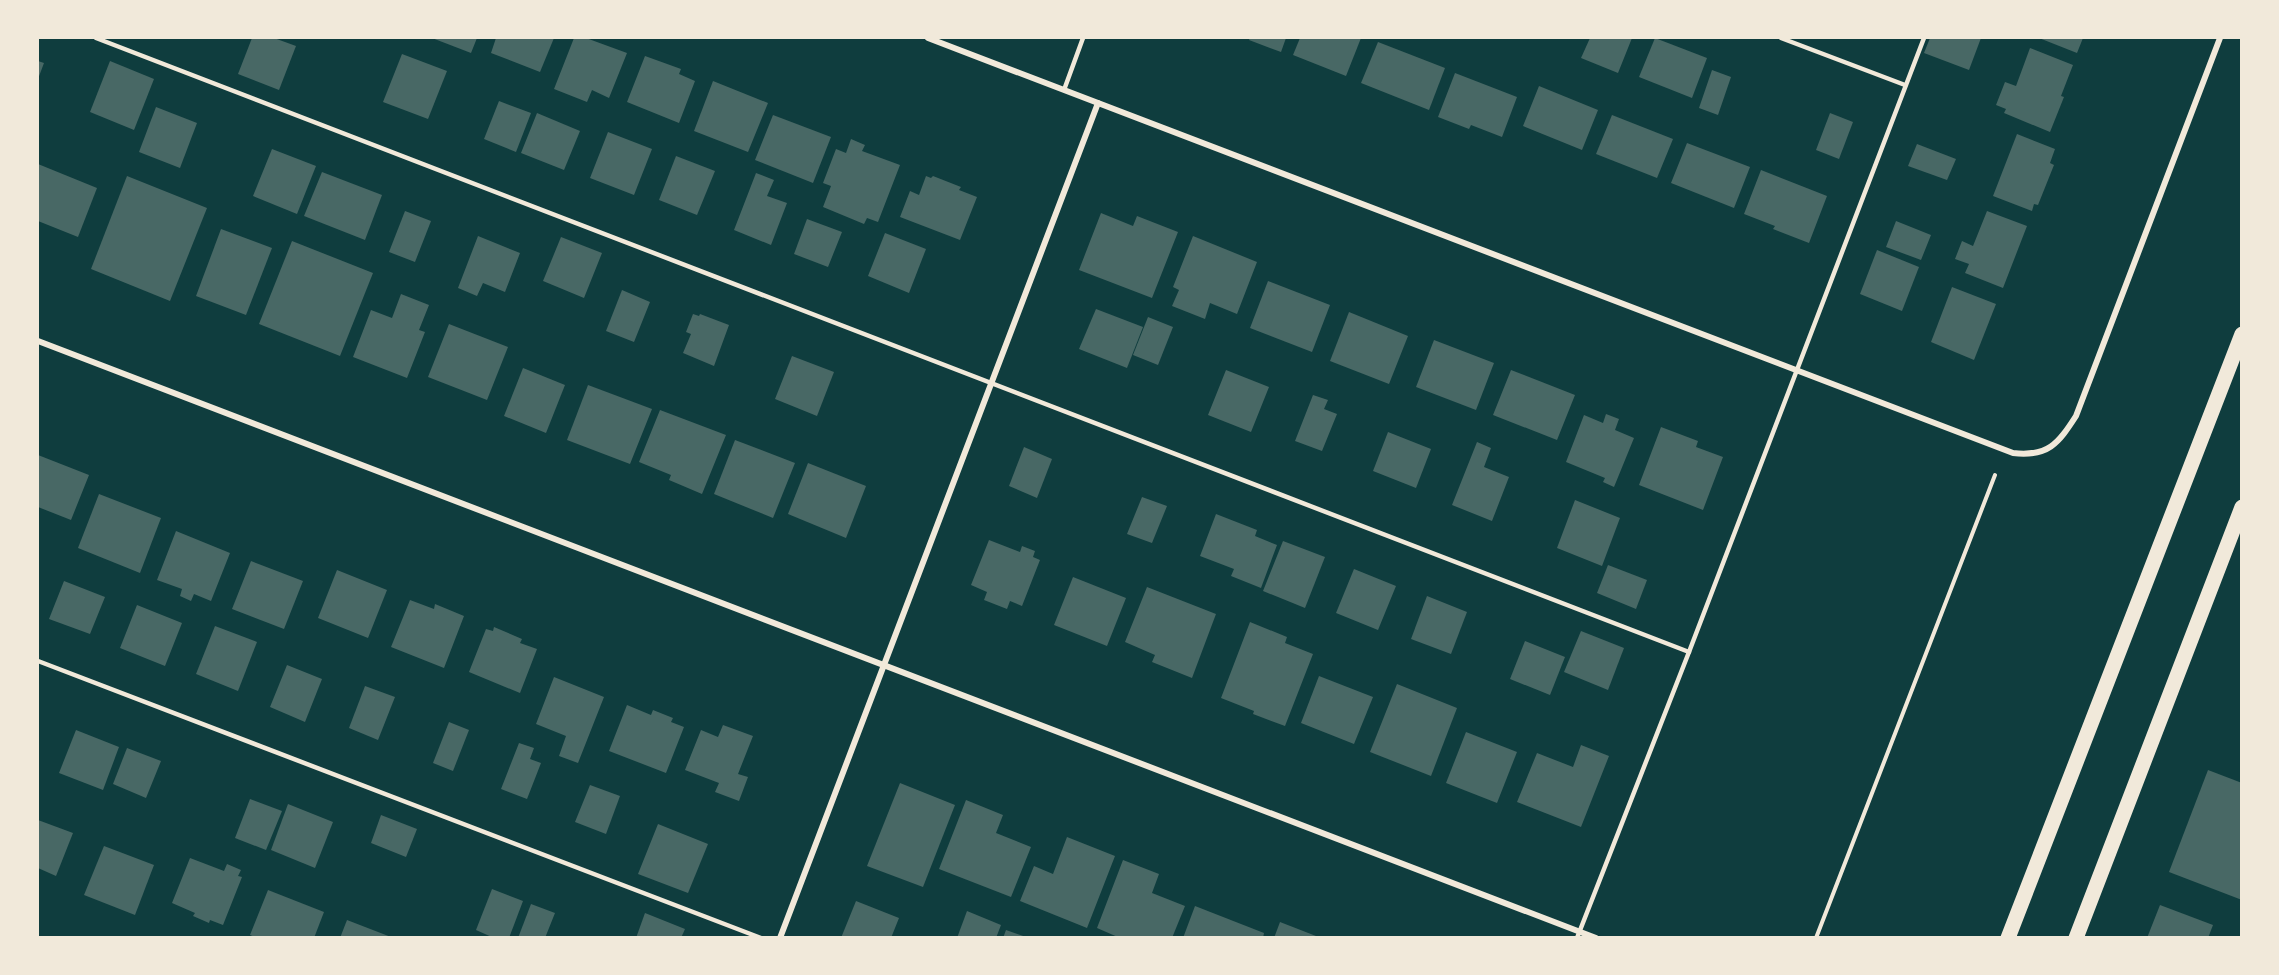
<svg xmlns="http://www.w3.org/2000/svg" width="2279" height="975" viewBox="0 0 2279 975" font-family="Inter,sans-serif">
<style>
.building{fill:#486865}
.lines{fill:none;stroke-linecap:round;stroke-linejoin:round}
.path{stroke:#f1e9da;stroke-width:4}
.service{stroke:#f1e9da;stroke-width:4.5}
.minor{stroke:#f1e9da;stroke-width:6}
.primary{stroke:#f1e9da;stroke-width:15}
</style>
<rect width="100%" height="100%" fill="#0f3d3e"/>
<g class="building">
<path d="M252,38H274L296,46L279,90L238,74Z"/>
<path d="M432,38H477L471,53Z"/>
<path d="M496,38H554L540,72L491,53Z"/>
<path d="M574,38H586L627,53L609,98L592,90L587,102L554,89Z"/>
<path d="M1250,38H1286L1281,52L1249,40Z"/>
<path d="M1300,38H1361L1346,76L1293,55Z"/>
<path d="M1590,38H1632L1618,73L1581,58Z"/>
<path d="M1655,38L1707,58L1692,98L1639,77Z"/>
<path d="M1930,38H1981L1969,70L1924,53Z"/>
<path d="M2039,38H2083L2077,53Z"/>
<path d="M1378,42L1445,68L1429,110L1361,83Z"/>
<path d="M2030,48L2073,65L2061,96L2064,97L2050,132L2004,113L2006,109L1996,105L2005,82L2016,86Z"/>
<path d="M402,54L447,71L428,119L383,102Z"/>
<path d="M645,56L681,69L679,74L695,81L679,123L627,102Z"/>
<path d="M38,61L44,63L38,79Z"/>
<path d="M110,61L154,79L134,130L90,112Z"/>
<path d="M1712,70L1731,77L1718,115L1699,108Z"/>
<path d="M1455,73L1517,97L1502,137L1471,125L1469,129L1438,117Z"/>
<path d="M713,81L768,103L748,152L694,131Z"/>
<path d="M1539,86L1598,110L1582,150L1523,126Z"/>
<path d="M499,101L531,113L516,152L484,139Z"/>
<path d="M156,107L197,123L180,168L139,152Z"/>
<path d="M537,113L580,131L564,170L521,153Z"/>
<path d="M1830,113L1853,122L1839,159L1816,150Z"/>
<path d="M773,115L831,137L813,183L755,160Z"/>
<path d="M1612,115L1673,139L1657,178L1596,154Z"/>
<path d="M608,132L652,149L634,195L590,178Z"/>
<path d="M2017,134L2055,149L2050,163L2054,165L2038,205L2034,204L2032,211L1993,196Z"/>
<path d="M851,139L865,145L862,151L900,165L878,222L867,218L864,224L823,207L831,186L823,183L836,149L846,153Z"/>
<path d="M1687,143L1750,167L1734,208L1671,183Z"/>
<path d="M1917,144L1956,159L1947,180L1908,166Z"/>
<path d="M272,149L316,166L297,214L253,196Z"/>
<path d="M676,156L715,171L697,215L659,200Z"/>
<path d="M38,164L97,188L78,237L38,221Z"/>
<path d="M1761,170L1827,196L1809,243L1773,229L1775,226L1744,214Z"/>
<path d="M322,172L382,195L365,240L304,216Z"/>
<path d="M756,173L774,180L767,196L787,203L771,245L734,230Z"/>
<path d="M127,176L207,208L170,301L91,269Z"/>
<path d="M926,176L931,178L933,176L961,187L959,190L977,197L960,240L900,217L910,191L919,195Z"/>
<path d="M405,211L431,221L415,262L389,252Z"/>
<path d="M1987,211L2027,226L2003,288L1965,273L1969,264L1955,259L1962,241L1973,246Z"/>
<path d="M1101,213L1133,226L1137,216L1178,232L1152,298L1079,270Z"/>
<path d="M807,219L842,232L828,267L794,254Z"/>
<path d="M1896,221L1931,235L1921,260L1886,247Z"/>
<path d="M221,229L272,248L246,315L196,296Z"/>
<path d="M885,233L926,249L909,293L868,276Z"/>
<path d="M478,236L520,253L505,292L483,283L477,296L458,288Z"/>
<path d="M1193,236L1257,262L1237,314L1210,303L1205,319L1172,306L1179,290L1173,287Z"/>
<path d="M561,237L602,253L584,298L543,281Z"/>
<path d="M292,241L373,273L340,356L259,324Z"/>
<path d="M1877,250L1919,267L1902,311L1860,294Z"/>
<path d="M1268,281L1330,305L1312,352L1250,328Z"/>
<path d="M1952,287L1996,304L1974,360L1931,342Z"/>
<path d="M622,290L650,302L634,342L606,331Z"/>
<path d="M401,294L429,305L419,330L425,332L407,378L353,357L371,310L392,318Z"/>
<path d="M1096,309L1143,327L1127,368L1079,349Z"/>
<path d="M1349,312L1408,336L1389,384L1330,361Z"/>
<path d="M693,314L699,316L700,314L729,325L714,366L683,353L691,334L686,332Z"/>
<path d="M1148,317L1173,327L1158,365L1133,355Z"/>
<path d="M449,324L508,347L487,400L428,377Z"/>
<path d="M1434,340L1494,363L1476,410L1416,387Z"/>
<path d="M792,356L834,372L817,416L775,399Z"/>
<path d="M523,368L565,385L546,433L504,416Z"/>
<path d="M1226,370L1269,387L1251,432L1208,415Z"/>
<path d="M1511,370L1575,395L1557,440L1493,415Z"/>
<path d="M588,385L652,409L630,464L567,440Z"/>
<path d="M1313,395L1328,400L1324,409L1337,414L1322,451L1295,441Z"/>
<path d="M660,410L726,435L702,494L669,480L671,475L639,462Z"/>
<path d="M1606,414L1619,419L1615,430L1634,438L1614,487L1603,482L1605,478L1566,462L1584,415L1603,423Z"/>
<path d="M1661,427L1698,441L1696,447L1723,457L1703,510L1639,485Z"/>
<path d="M1388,432L1431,449L1416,488L1373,471Z"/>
<path d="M735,440L795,463L773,518L714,494Z"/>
<path d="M1477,442L1491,448L1484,467L1509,477L1492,521L1452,505Z"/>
<path d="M1024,447L1052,459L1037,498L1009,486Z"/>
<path d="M38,455L89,475L71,520L38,507Z"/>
<path d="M808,463L866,486L846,538L788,514Z"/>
<path d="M99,494L161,518L140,573L78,548Z"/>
<path d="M1142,497L1167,506L1152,543L1127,534Z"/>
<path d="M1575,500L1620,518L1602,566L1557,548Z"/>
<path d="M1216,514L1257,530L1255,536L1277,545L1261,588L1231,576L1234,569L1200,556Z"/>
<path d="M176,531L230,553L211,601L194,594L191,601L180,596L182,589L157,580Z"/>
<path d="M989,540L1020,552L1022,546L1035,551L1033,557L1040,560L1022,606L1010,601L1007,609L984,600L987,592L971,585Z"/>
<path d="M1283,541L1325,557L1305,608L1263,591Z"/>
<path d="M251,561L303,581L284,629L232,609Z"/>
<path d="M1608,565L1647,580L1636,609L1597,593Z"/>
<path d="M1354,569L1396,586L1378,630L1336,613Z"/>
<path d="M337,570L387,590L368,638L318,618Z"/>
<path d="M1073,577L1126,598L1107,646L1054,625Z"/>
<path d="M64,581L105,597L90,634L49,619Z"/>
<path d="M1147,587L1216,614L1192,678L1152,662L1155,655L1125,642Z"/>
<path d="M1427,596L1467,612L1451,654L1411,639Z"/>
<path d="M410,600L434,609L435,604L464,616L444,668L391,647Z"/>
<path d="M137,605L182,623L165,666L120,648Z"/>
<path d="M1250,622L1287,637L1285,643L1313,654L1285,726L1253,714L1254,711L1221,698Z"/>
<path d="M215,626L257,642L238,691L196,674Z"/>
<path d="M494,627L522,639L520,643L537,649L520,693L469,672L486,629L493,631Z"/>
<path d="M1581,631L1624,648L1608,690L1564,672Z"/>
<path d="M1525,641L1565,657L1550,695L1510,679Z"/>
<path d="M287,665L322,679L305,722L270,707Z"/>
<path d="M1319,676L1373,697L1354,744L1301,723Z"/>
<path d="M554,677L604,697L578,763L559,756L566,736L536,724Z"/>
<path d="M1397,684L1457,708L1431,776L1370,752Z"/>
<path d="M365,686L395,697L378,740L349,728Z"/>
<path d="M627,705L651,715L653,710L673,718L671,722L684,727L666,773L609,751Z"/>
<path d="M449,722L469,730L453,771L433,763Z"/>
<path d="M723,725L753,736L738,774L748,777L739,801L715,792L719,783L685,770L701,730L718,737Z"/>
<path d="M76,730L119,747L103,790L59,773Z"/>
<path d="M1466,732L1517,752L1497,803L1446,783Z"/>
<path d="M519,743L534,748L530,759L541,763L527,799L501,789Z"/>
<path d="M1581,745L1609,756L1581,827L1517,802L1537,753L1573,767Z"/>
<path d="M127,748L161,761L146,798L113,784Z"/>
<path d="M2208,770L2242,783V900L2169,872Z"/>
<path d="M900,783L955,805L923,887L867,866Z"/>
<path d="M590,785L620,796L606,834L575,822Z"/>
<path d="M250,799L282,811L266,850L235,838Z"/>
<path d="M966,800L1003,815L996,833L1031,847L1011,897L939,869Z"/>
<path d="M288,804L333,822L315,868L271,850Z"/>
<path d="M381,815L417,829L406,857L371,843Z"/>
<path d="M38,820L73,833L56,876L38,868Z"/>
<path d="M658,824L708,844L688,893L638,874Z"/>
<path d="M1067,837L1115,856L1087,928L1020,901L1034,866L1053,874Z"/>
<path d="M104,846L154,865L135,915L84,895Z"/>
<path d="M190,858L224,871L227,864L241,870L238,876L242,877L223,925L210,920L209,923L193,916L195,913L172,903Z"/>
<path d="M1123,860L1159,874L1152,893L1185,906L1172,938H1120L1097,928Z"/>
<path d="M492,889L523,901L509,938H494L476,930Z"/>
<path d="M268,890L324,912L314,938H257L250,935Z"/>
<path d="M856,901L899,918L891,938H841Z"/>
<path d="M531,904L555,913L545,938H518Z"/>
<path d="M2160,905L2213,925L2208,938H2147Z"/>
<path d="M1195,906L1264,933L1263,938H1183Z"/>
<path d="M967,911L1001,925L996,938H957Z"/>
<path d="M645,913L685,929L681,938H636Z"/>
<path d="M347,920L391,937V938H340Z"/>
<path d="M1280,922L1316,936L1315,938H1274Z"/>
<path d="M1006,930L1026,937V938H1003Z"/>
</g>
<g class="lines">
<path class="path" d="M1816,938L1995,475"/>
<g class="service">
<path d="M96,38L1689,652"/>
<path d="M1781,38L1905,85"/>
<path d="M1064,90L1083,38"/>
<path d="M38,661L761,938"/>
<path d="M1577,938L1689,652L1924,38"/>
</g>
<g class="minor">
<path d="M928,38L2013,453C2048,457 2058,444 2076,416L2220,38"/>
<path d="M38,341L1596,938"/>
<path d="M780,938L1098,103"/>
</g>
<g class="primary">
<path d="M2008,938L2242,334"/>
<path d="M2076,938L2242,507"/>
</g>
</g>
<rect width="2279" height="975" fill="none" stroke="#f1e9da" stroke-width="78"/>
</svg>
